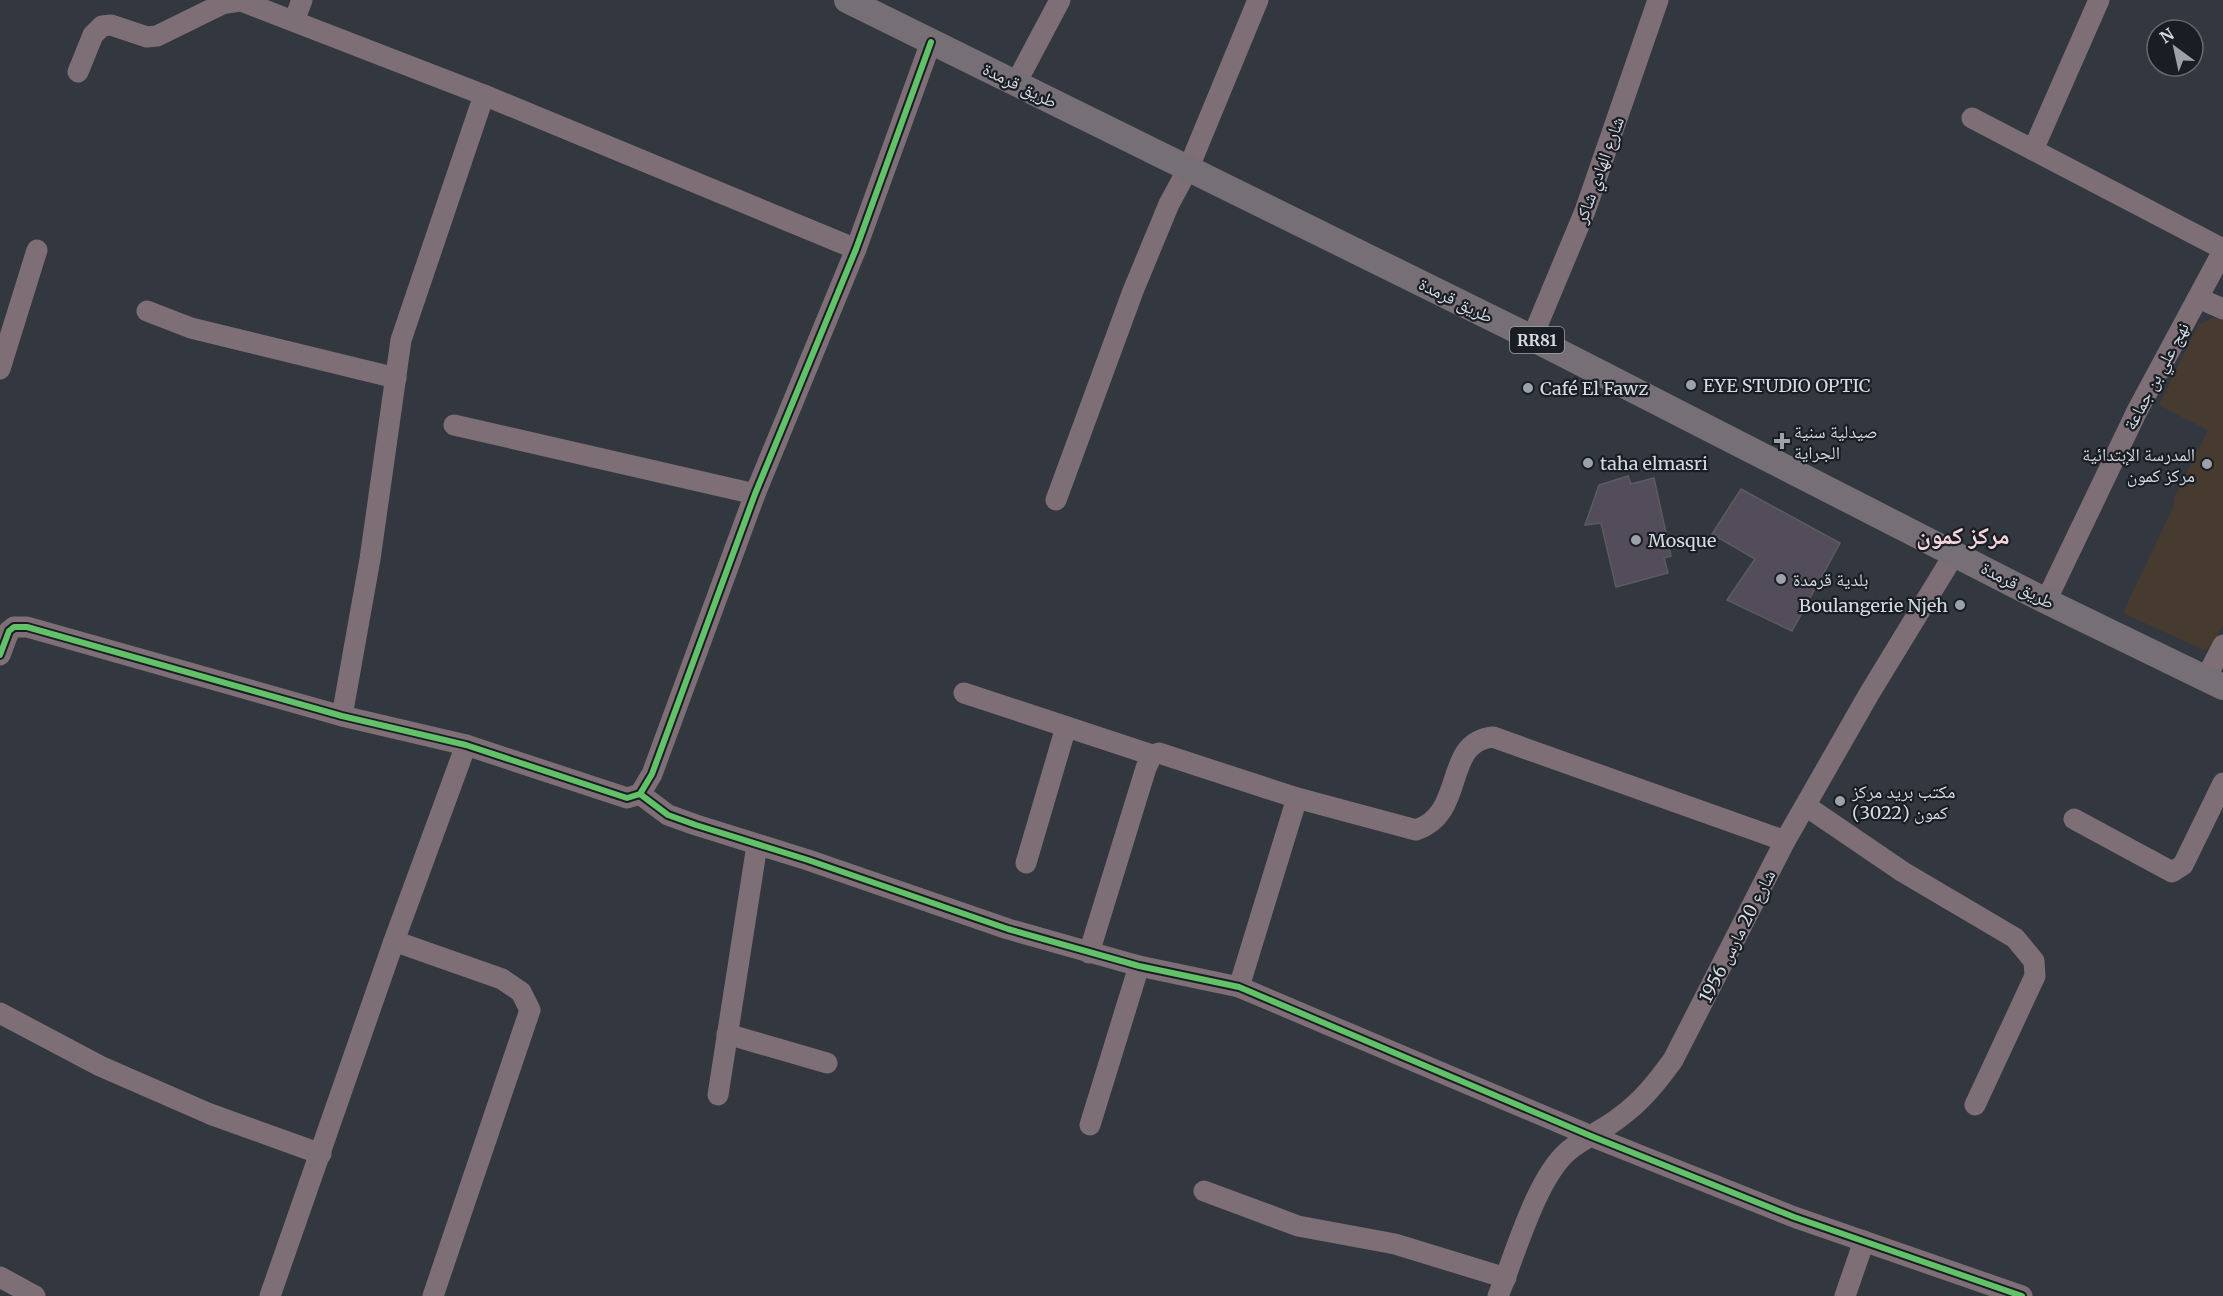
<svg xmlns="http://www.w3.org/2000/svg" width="2223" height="1296" viewBox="0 0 2223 1296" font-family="Merriweather,'Noto Naskh Arabic',serif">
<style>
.education{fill:#473b30}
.building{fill:#534c5a;stroke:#5b5b60;stroke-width:1.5}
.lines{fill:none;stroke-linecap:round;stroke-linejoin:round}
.minor{stroke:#7d6f75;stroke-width:21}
.major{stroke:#776f76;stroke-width:26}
.cycleway-casing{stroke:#1a1e24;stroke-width:10}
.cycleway{stroke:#61c268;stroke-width:6}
.poi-dot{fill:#9ca2aa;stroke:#1a1e24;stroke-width:2}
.labels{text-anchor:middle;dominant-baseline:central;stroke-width:4.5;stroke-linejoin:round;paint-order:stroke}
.shield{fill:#1a1e24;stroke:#9da2aa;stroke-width:1.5}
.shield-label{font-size:16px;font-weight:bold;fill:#d5dbe3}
.street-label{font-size:18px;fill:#d5dbe3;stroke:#1a1e24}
.poi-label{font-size:18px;fill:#d5dbe3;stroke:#1a1e24;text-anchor:start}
.district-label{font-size:24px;font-weight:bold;fill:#f7d5dd;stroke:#1a1e24}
</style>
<rect width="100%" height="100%" fill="#333840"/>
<path class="education" d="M2216,317L2223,319V624L2215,641L2204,650L2123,613L2174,505V498L2208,430L2159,405L2199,324Z"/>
<g class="building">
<path d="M1628,476L1631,484L1654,478L1671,556L1664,558L1668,573L1616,587L1601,523L1585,525L1599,485Z"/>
<path d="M1741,489L1840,543L1792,631L1727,600L1755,559L1712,534Z"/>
</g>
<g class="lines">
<g class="minor">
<path d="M294,21L302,0"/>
<path d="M78,72L93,35L102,26L111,25L147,37L157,36L222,4L241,1L484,95L856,249"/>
<path d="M1016,83L1060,0"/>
<path d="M1972,118L2223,249"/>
<path d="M2033,150L2099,0"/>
<path d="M2198,298L2223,309"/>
<path d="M147,311L191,328L396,378"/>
<path d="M1532,338L1585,211L1658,0"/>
<path d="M0,369L37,250"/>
<path d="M454,425L755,494"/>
<path d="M1056,500L1133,291L1169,204L1189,167L1258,0"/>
<path d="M2046,601L2137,411L2223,251"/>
<path d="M0,655L9,631L14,627H27L342,716L466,745L627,798L640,794L652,774L755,494L856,249L931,42"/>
<path d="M2206,678L2223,645"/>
<path d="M964,693L1152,755"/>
<path d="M342,716L370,559L401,340L484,95"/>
<path d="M640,794L668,815L696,825L808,860L1008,929L1139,966L1239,987L1591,1136L1794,1217L2022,1296"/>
<path d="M1806,806L1903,872L2015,938L2034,961L2035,976L1975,1105"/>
<path d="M2074,819L2172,872L2183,865L2223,783"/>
<path d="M1026,863L1066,727"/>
<path d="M394,941L502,979L521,992L530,1010L433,1296"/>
<path d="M1089,953L1146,768L1152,755L1159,753L1297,798L1416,830C1467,813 1442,742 1493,737L1785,841"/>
<path d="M1239,987L1297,798"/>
<path d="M0,1013L100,1066L210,1114L321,1154"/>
<path d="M727,1034L827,1063"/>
<path d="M718,1095L757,845"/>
<path d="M1090,1125L1139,966"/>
<path d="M1204,1191L1298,1226L1395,1244L1506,1278"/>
<path d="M0,1277L35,1296"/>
<path d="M270,1296L394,941L466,745"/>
<path d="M1498,1296C1515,1256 1535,1181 1567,1152C1583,1138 1604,1130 1620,1117C1642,1101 1657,1082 1673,1060L1785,841L1869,694L1955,553"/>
<path d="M1845,1296L1864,1241"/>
</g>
<path class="major" d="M847,0L1532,338L2046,601L2223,687"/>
<defs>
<g id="cycleway">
<path d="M0,655L9,631L14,627H27L342,716L466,745L627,798L640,794L652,774L755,494L856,249L931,42"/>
<path d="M640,794L668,815L696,825L808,860L1008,929L1139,966L1239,987L1591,1136L1794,1217L2022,1296"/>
</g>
</defs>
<use href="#cycleway" class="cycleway-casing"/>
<use href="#cycleway" class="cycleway"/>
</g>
<g class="poi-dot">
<circle cx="1691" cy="385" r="6"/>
<circle cx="1528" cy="388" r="6"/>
<path d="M1779 432h6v6h6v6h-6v6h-6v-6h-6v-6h6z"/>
<circle cx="1588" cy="463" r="6"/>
<circle cx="2207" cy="464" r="6"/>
<circle cx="1636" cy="540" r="6"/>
<circle cx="1781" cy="579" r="6"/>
<circle cx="1960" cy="605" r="6"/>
<circle cx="1840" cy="801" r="6"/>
</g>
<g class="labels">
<rect class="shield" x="1510" y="327" width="54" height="26" rx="4.5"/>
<g class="shield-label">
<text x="1537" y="340">RR81</text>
</g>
<g class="street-label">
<text transform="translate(1020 85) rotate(26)">طريق قرمدة</text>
<text transform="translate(1599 170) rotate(-70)">شارع الهادي شاكر</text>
<text transform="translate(1456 300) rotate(26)">طريق قرمدة</text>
<text transform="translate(2156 376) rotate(-62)">نهج علي بن جماعة</text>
<text transform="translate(2018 585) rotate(28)">طريق قرمدة</text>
<text transform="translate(1737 936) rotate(-63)">شارع 20 مارس 1956</text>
</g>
<g class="poi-label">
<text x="1703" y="385">EYE STUDIO OPTIC</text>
<text x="1540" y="388">Café El Fawz</text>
<text x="1794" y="431">صيدلية سنية<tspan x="1794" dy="21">الجراية</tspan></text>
<text x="2195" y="454" text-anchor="end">المدرسة الإبتدائية<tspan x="2195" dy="21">مركز كمون</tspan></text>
<text x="1600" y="463">taha elmasri</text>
<text x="1648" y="540">Mosque</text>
<text x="1793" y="579">بلدية قرمدة</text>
<text x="1948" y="605" text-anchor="end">Boulangerie Njeh</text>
<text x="1852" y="791">مكتب بريد مركز<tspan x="1852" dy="21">كمون (3022)</tspan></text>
</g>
<g class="district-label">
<text x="1963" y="535">مركز كمون</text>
</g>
</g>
<g transform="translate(2175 48) rotate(327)"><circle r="28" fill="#1a1e24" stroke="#656a70" stroke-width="1.5"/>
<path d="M0-4.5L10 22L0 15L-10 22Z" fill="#9ca2aa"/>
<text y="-9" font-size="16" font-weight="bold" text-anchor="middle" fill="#d5dbe3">N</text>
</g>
</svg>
